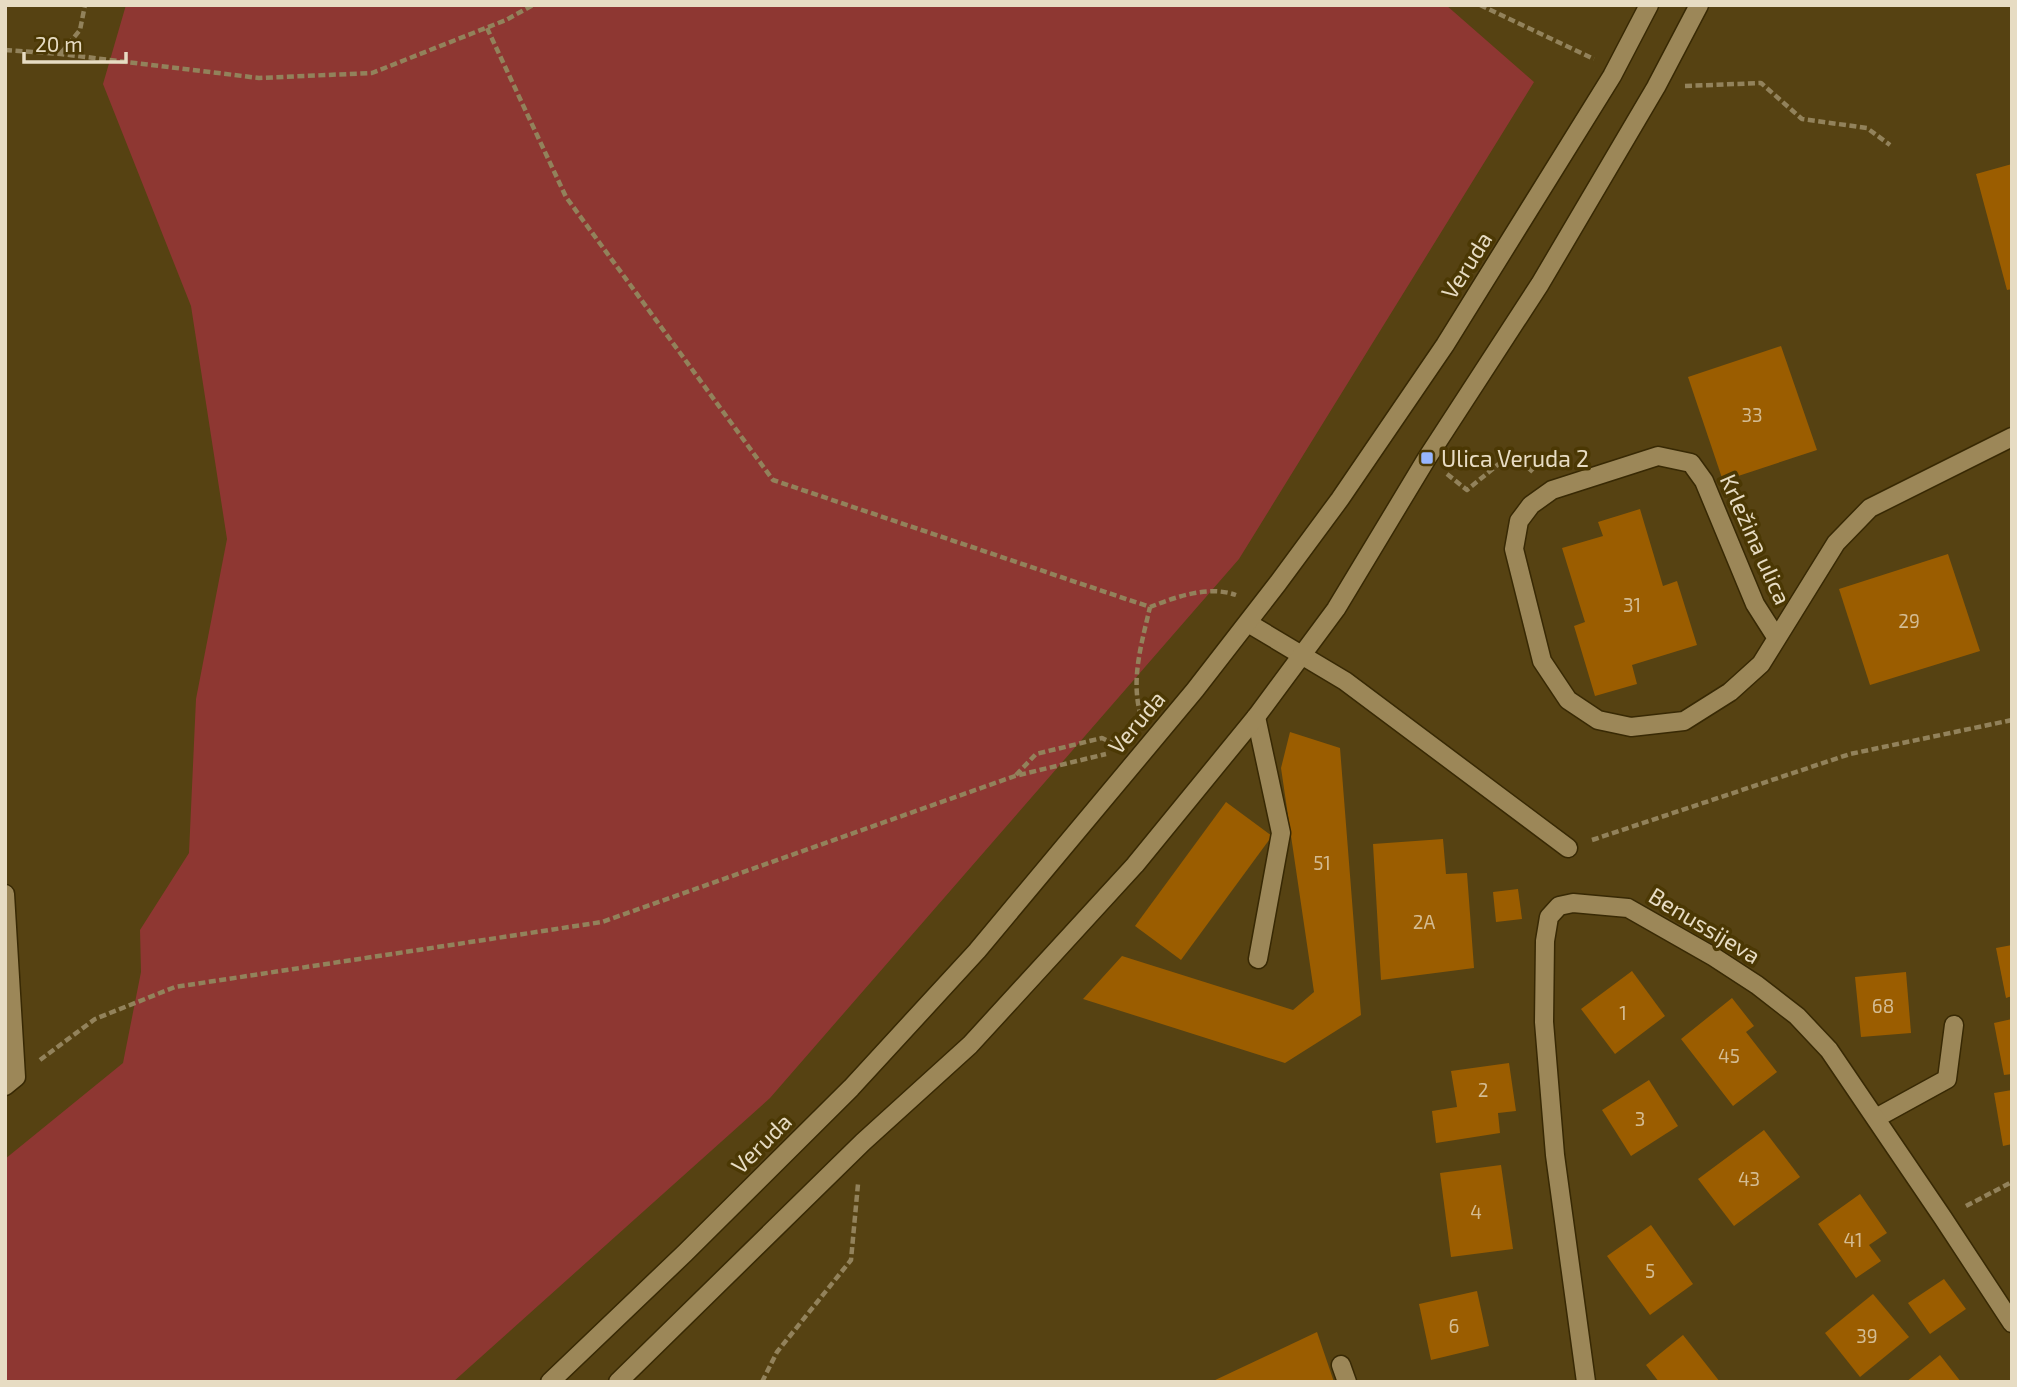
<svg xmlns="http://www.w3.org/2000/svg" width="2017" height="1387" viewBox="0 0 2017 1387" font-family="'Exo 2',sans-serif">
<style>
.green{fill:#8e3732}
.building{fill:#9b5d00}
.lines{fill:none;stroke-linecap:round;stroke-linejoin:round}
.service-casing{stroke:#382904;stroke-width:21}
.minor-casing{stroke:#382904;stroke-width:21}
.secondary-casing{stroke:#382904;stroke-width:21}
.path{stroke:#92825b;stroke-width:4.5;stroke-dasharray:7 3.5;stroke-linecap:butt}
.service{stroke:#9c8758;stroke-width:18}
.minor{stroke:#9c8758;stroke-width:18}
.secondary{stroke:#9c8758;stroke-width:18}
.poi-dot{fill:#97b6fd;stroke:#4b3804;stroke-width:2.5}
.labels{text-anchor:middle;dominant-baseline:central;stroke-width:7;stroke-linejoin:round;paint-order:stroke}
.number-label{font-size:19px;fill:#d4bc92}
.street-label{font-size:23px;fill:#e7dcc3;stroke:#4b3804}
.poi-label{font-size:23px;fill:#e7dcc3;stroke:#4b3804;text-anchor:start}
</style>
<rect width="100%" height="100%" fill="#564212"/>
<path class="green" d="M126,5H1446L1534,82L1239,559L770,1098L453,1382H5V1159L123,1063L141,972L140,930L189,853L196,699L227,539L191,306L103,84Z"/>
<g class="building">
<path d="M2012,164V289L2007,290L1976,174Z"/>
<path d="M1781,346L1817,450L1723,481L1688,377Z"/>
<path d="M1640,509L1663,586L1677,581L1697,645L1632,665L1637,684L1595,696L1574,626L1585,622L1562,548L1603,536L1598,522Z"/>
<path d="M1948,554L1980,651L1870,685L1839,589Z"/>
<path d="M1290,732L1340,748L1361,1015L1285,1063L1083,999L1122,956L1293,1010L1314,992L1281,768Z"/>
<path d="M1226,802L1272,836L1181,960L1135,926Z"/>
<path d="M1443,839L1446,874L1467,873L1474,968L1381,980L1373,844Z"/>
<path d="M1518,889L1522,919L1496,922L1493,892Z"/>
<path d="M2012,945V996L2006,998L1996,948Z"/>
<path d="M1632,971L1665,1016L1615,1054L1581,1009Z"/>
<path d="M1906,972L1911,1033L1861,1037L1855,977Z"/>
<path d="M1732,998L1754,1026L1746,1032L1777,1072L1733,1106L1681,1039Z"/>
<path d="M2012,1019V1074L2004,1075L1994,1023Z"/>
<path d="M1509,1063L1516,1111L1498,1113L1500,1133L1436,1143L1432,1111L1457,1107L1451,1071Z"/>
<path d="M1649,1080L1678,1126L1631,1156L1602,1110Z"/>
<path d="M2012,1090V1144L2003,1146L1994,1093Z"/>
<path d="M1764,1130L1800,1177L1734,1226L1698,1179Z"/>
<path d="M1501,1165L1513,1249L1451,1257L1440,1173Z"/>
<path d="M1860,1194L1887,1233L1869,1245L1881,1261L1856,1278L1818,1224Z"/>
<path d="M1651,1225L1693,1284L1650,1315L1607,1256Z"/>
<path d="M1944,1279L1966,1309L1930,1334L1908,1303Z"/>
<path d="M1477,1291L1489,1346L1431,1360L1419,1304Z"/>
<path d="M1873,1294L1909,1337L1860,1377L1825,1333Z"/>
<path d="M1317,1332L1334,1382H1211Z"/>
<path d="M1683,1335L1720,1382H1659L1646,1365Z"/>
<path d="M1940,1355L1961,1382H1906Z"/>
</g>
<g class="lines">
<defs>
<g id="service">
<path d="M1256,717L1281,833L1258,959"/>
<path d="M1876,1118L1947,1079L1954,1025"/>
<path d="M1341,1365L1347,1382"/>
</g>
<g id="minor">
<path d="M1248,623L1345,681L1568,848"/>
<path d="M1776,637L1755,604L1704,481L1691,463L1658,456L1552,490L1531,505L1519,521L1514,549L1542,661L1568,700L1598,720L1631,727L1684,721L1730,692L1761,664L1836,543L1870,508L2012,437"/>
<path d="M5,894L16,1077L5,1086"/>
<path d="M1586,1382L1555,1155L1544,1022L1545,941L1549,917L1559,906L1573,903L1628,908L1714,957L1757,985L1797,1016L1829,1050L1943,1218L2012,1323"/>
</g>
<g id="secondary">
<path d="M550,1382L685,1253L851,1088L977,951L1195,690L1278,583L1340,499L1445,345L1612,76L1649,5"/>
<path d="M618,1382L863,1142L970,1045L1135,865L1256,717L1336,609L1427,458L1540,284L1656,87L1699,5"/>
</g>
</defs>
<use href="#service" class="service-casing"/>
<use href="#minor" class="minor-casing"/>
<use href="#secondary" class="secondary-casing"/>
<g class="path">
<path d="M1480,5L1594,59"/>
<path d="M487,28L566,197L773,480L1150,607C1176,597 1208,585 1236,595"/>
<path d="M5,50L61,54L259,78L372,73L506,20L533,5"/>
<path d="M61,53L80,30L85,5"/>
<path d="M1685,86L1761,83L1802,119L1867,128L1890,145"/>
<path d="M1447,474L1467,490L1512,453L1534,473"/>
<path d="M1141,716C1130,680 1142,642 1150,607"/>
<path d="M1016,775L1036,754L1102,738L1116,745"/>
<path d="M1592,840L1850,754L2012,720"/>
<path d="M40,1060L95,1019L175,987L602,922L1015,776L1106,754"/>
<path d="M1966,1206L2012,1182"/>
<path d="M762,1382L777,1352L851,1260L858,1184"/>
</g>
<use href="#service" class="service"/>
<use href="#minor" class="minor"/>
<use href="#secondary" class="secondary"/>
</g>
<rect class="poi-dot" x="1420" y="451" width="14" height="14" rx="3.5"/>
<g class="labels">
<g class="number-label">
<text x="1752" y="414">33</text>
<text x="1632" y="604">31</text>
<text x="1909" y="620">29</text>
<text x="1322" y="862">51</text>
<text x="1424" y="921">2A</text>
<text x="1883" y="1005">68</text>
<text x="1623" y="1012">1</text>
<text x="1729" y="1055">45</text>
<text x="1483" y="1089">2</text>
<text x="1640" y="1118">3</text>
<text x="1749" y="1178">43</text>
<text x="1476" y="1211">4</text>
<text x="1853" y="1239">41</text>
<text x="1650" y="1270">5</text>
<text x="1454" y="1325">6</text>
<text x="1867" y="1335">39</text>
</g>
<g class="street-label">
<text transform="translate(1466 265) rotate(-58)">Veruda</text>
<text transform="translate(1756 539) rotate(66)">Krležina ulica</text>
<text transform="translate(1136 722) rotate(-50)">Veruda</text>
<text transform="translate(1705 925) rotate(31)">Benussijeva</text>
<text transform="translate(761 1143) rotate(-45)">Veruda</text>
</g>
<g class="poi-label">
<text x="1441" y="458">Ulica Veruda 2</text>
</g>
</g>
<rect width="2017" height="1387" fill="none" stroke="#e7dcc3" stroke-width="14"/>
<path d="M24 52v10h102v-10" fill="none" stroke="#e7dcc3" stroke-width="3.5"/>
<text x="35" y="52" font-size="21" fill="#e7dcc3" stroke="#4b3804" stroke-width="5" paint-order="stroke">20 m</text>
</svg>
